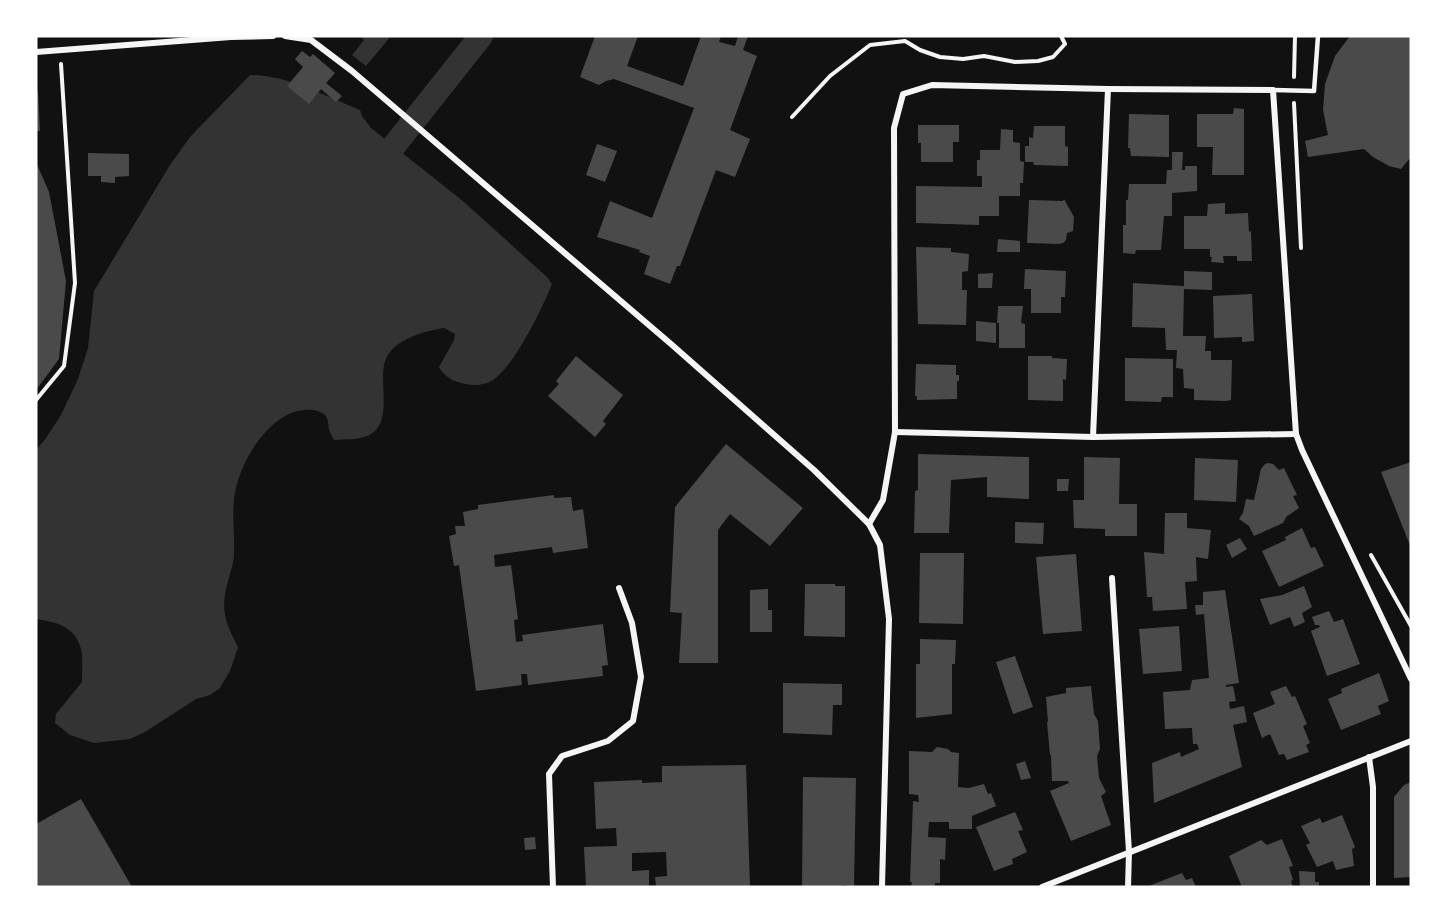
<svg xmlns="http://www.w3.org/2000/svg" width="1447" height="923" viewBox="0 0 1447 923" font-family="Literata,serif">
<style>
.water{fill:#333}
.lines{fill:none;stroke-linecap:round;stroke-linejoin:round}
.canal{stroke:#333;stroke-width:24}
.building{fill:#4a4a4a}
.path{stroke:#f5f5f5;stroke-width:4}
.service{stroke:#f5f5f5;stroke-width:4.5}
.minor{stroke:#f5f5f5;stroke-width:6}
</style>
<rect width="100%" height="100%" fill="#111"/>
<g class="water">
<path d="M360,36H391L366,66L352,55L364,40Z"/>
<path d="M250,75C285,74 328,97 360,110L362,116L371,128L464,202L547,277L552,284C542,309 515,365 493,380C483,386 472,386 461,383C452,381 443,375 439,367L454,340L455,334L444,328C426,331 402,337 390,352C384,359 383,369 383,378C383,397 389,428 367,436C357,440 345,439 334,440C333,438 331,435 330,432C327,426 330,421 325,415C317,408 304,409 294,412C263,422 237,468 234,499C232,518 235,536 234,554C234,563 230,573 228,581C220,609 225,622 238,647L230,671L220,688L210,695L196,699L145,732L130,739L94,743L70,735L55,723L56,714L82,682C82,673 83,657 81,649C75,626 56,622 36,619V450L46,438L61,415L78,379L88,348L94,291L170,165L190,137Z"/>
</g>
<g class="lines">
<path class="canal" d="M374,171L481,36"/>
</g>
<g class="building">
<path d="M595,36H638L627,66L683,86L701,36H721L719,42L735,46L738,36H748L743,50L757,56L730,130L750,139L735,177L716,170L680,266H677L670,284L644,274L650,256L639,252L640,250L597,237L610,201L652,218L694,108L614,79L606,81L599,85L580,77Z"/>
<path d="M1350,36H1411V157L1401,169L1389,166L1373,157L1364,149L1308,157L1305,141L1328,135L1323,110L1325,84L1335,56Z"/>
<path d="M302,51L310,57L313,54L335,73L326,83L342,96L336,102L321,89L309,104L287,86L303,67L295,59Z"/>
<path d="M36,91H38L40,131H36Z"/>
<path d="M1234,108L1244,109V175H1212L1213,147H1197V114H1233Z"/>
<path d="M1129,114L1169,115V157L1131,156L1130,148H1128Z"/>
<path d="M918,125H959V142H953V162H921V143H918Z"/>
<path d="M1034,126H1065V146L1068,147V166L1034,165L1033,162H1025V146H1029V137L1033,138Z"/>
<path d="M1001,129L1013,130V142L1020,143V161L1024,162L1023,183H1020V196H999V216H979V225L916,223V186L982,187V176H977V160H980V150H1000Z"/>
<path d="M597,144L617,151L605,182L586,175Z"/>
<path d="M1172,152H1183L1182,170H1185V166H1197V191L1172,193V216H1164L1161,250H1136L1135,254L1123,253V225H1126V200H1128L1129,184H1166L1167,170H1172Z"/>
<path d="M88,153L129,154V176L115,177V183L101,182V176H88Z"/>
<path d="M36,162L49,192L66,281L59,359L36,390Z"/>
<path d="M1064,199L1074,217L1073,231L1067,233L1066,240L1063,243L1059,244L1027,243L1029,200L1063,201Z"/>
<path d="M1225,203V214L1248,213L1249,232L1251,231L1252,261H1237V256H1223L1224,263L1211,262L1212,257H1210V249H1184V216H1207L1208,204Z"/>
<path d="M998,239L1020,241V252H997Z"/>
<path d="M916,247L951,248V252L969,254L968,271L962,272V290H967L966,325L918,324Z"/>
<path d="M1025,269L1066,271L1065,297H1061V313H1031V289H1024Z"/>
<path d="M1184,271L1212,272V290L1184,289L1183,336H1206L1205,351H1211V360H1232L1231,400L1226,401L1194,400V389L1184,388L1183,369L1176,368L1177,350H1166L1165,328L1132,327L1133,283L1184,286Z"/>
<path d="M993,273L992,288H978V274Z"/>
<path d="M1252,294L1254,341L1242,342V337L1214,338L1213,296Z"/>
<path d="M998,306H1023L1021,323L1025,324V348H999V323H997Z"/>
<path d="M976,321L996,323V343L976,341Z"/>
<path d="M576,356L623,395L603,421L606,424L595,437L548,396L559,384L556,381Z"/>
<path d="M1028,356H1052V358L1067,359L1066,380L1063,379V401L1028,400Z"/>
<path d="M1125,358L1173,359V397H1162L1161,402L1125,401Z"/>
<path d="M916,364L956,365V375H959V381H957V399L917,400V396H915Z"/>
<path d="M726,444L803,508L770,546L730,514L718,530V663H679L682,613L670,612L675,507Z"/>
<path d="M918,454L1029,457V499L987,497V477L951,480L949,533H914L915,491L918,490Z"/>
<path d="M1084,457L1120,458L1119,504H1137V536H1105V529L1074,528L1073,500H1084Z"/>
<path d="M1195,458L1238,460L1236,502L1194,500Z"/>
<path d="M1411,462V548L1381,472Z"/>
<path d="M1268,463L1273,464L1279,470L1284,468L1297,495L1293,496L1299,508L1286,517L1283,523L1254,536L1249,526L1239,519L1243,513L1246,499L1254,500L1261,469L1265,464Z"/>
<path d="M1057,479H1069L1068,491H1057Z"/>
<path d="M554,495V498L571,497L573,511L583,509L588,548L553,553L552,547L494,555L495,567L511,565L518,619L514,620L516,642L523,641L522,635L603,624L608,665L602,666L603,676L528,685L527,674H521L522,685L476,691L459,565L454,566L449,536L456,534L455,526H465L463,512L478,509V505Z"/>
<path d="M1165,513H1187V528L1211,530L1208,559L1196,557L1197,581L1185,582L1187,609L1153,611L1152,597H1147L1144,552L1164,554Z"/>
<path d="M1015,522L1044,523L1043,544L1015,543Z"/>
<path d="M1302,528L1311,548L1315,547L1324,566L1279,587L1262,551L1286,540L1285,537Z"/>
<path d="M1240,538L1247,549L1232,558L1226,545Z"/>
<path d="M920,553H964L963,624L919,623Z"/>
<path d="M1076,554L1082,631L1043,634L1036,557Z"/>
<path d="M805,584H835V586H845V637L804,636Z"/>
<path d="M1304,586L1312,607L1302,613L1305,622L1294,627L1290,617L1270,625L1260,599L1282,595Z"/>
<path d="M768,589V610H772V632H750V590Z"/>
<path d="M1225,590L1239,683L1226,685V687L1233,686L1236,701L1229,702L1230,709L1244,706L1247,722L1233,725L1242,767L1154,803L1152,763L1180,752L1181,757L1199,749L1197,744H1193L1192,728L1165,729L1163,692L1190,690L1192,680L1209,678L1204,614L1196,615L1195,605H1203V592Z"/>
<path d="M1329,611L1334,622L1343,619L1360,664L1327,676L1311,631L1320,627L1319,625H1315L1312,617Z"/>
<path d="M1179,626L1182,671L1143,674L1139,629Z"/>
<path d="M920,639L956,640L955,664H952V714L916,718V664H920Z"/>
<path d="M1015,656L1033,707L1013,714L996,662Z"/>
<path d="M1379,673L1389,701L1378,706L1381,714L1341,730L1328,699L1342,693L1341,689Z"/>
<path d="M783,683L842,684V705H833L832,735L783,733Z"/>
<path d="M1091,686L1094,714L1098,721L1100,749L1097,756L1099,778L1106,792L1101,796L1111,825L1071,841L1050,791L1069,783L1068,781H1052L1051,755H1050L1047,722H1048L1046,697L1066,693V688Z"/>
<path d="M1286,686L1292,697L1295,696L1307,724L1303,726L1310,743L1306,745L1309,752L1287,760L1284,754L1279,755L1270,734L1262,738L1253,713L1275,704L1270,692Z"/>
<path d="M937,747L948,749L951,752L959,753L958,787L969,788L984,784L988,794L991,793L996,806L972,816V829H949V822H929L928,837L946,838L945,860L940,859V883H935V887H911L912,882H910L913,801L919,802L918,795L909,794V751L932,752Z"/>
<path d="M1025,761L1031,778L1021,780L1016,764Z"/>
<path d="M746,765L750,887H656L655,877L667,876L666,852L632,853V871L649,870V887H586L584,847L617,846L616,828L596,829L594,782L642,780V783L662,782V766Z"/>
<path d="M803,777L856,778L854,886L841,885V887H802Z"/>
<path d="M1411,782V877L1394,878V797L1404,785Z"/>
<path d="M81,799L132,887H36V824Z"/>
<path d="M1015,812L1023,830L1018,831L1027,852L1012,859L1013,864L994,871L976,827Z"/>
<path d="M1342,815L1355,847L1352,849L1354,866L1336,870L1333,861L1317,867L1306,845L1310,843L1301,826L1320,818L1322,823Z"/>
<path d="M535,837L536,849L525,850L524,838Z"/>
<path d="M1282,839L1293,866L1289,867L1293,880L1291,881L1293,887H1242L1229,856L1261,840L1267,845Z"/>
<path d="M1299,871L1315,872V882H1319V887H1300Z"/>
<path d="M1182,873L1186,880L1192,878L1196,887H1146Z"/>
</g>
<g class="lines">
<g class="path">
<path d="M1294,77L1295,36"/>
<path d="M1294,103L1301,248"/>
<path d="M792,117L830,76L870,45L905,41L920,50L940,57L963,59L984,56L1015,62L1038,61L1053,57L1065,44L1061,36"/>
<path d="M36,400L64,366L75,283L61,64"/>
<path d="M1371,555L1411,626"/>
</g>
<path class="service" d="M1273,90L1314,91L1318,36"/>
<g class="minor">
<path d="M285,36L311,40L352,71L671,344L814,470L869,524L880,545L889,619L882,887"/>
<path d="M36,52L231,37L273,36"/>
<path d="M895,432L1093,437L1296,434"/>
<path d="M1093,437L1108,89"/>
<path d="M869,524L883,500L895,432L894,128L903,94L932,85L1108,89L1273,90L1296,434L1302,450L1411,679"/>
<path d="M1112,578L1129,852L1128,887"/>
<path d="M1369,757L1373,787V887"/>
<path d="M553,887L549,774L562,756L608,741L633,721L641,677L632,623L619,588"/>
<path d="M1042,887L1411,741"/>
</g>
</g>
<rect width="1447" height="923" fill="none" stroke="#ffffff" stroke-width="75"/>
</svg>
